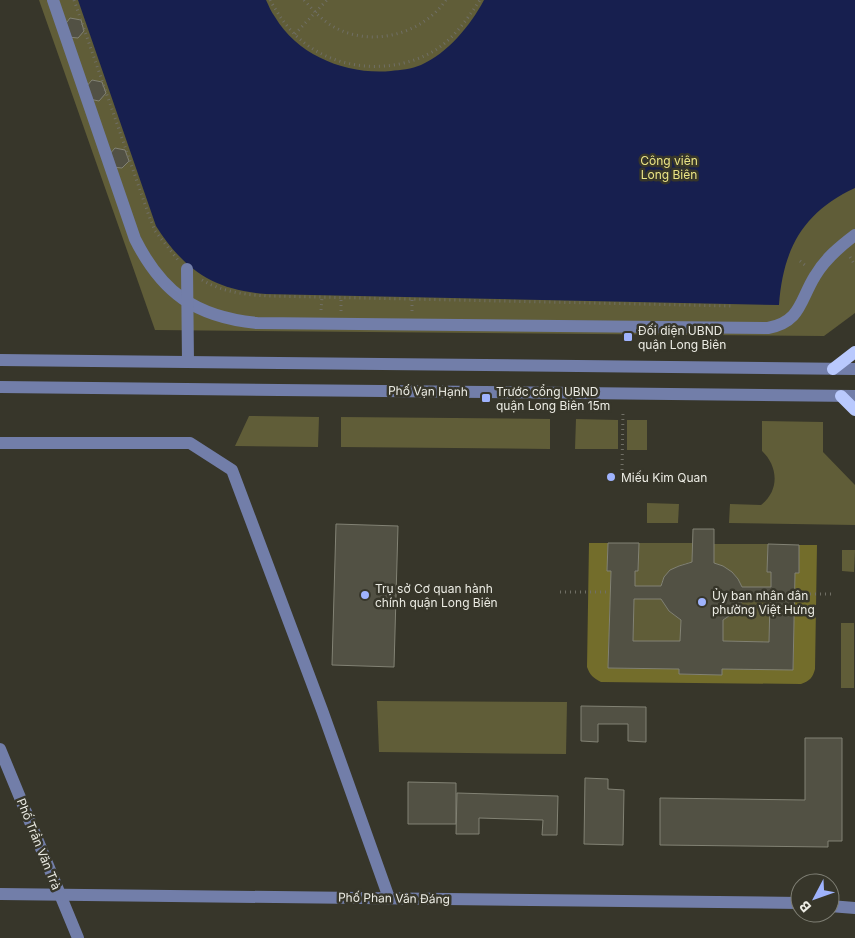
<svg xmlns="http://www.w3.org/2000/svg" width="855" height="938" viewBox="0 0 855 938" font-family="Inter,sans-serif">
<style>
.green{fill:#605d38}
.forest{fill:#736d2b}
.water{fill:#171f4f}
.building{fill:#525144;stroke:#828274;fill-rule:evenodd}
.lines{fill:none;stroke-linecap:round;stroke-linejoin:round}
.path{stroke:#706f65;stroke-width:3;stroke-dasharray:1 4;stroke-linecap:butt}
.minor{stroke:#727ea9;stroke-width:12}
.major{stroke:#b9c9fd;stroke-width:12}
.poi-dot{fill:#9fb3fd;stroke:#37362a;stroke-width:2}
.labels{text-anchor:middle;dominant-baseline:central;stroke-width:5;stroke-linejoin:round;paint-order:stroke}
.park-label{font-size:12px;fill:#ebe485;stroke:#37362a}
.poi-label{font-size:12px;fill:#ecece4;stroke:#37362a;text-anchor:start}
.street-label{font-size:12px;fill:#ecece4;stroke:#37362a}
</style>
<rect width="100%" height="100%" fill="#37362a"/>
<g class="green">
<path d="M39,0H855V313L824,336L155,330Z"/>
<path d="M249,416L319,417L318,447L235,446Z"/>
<path d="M341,417L550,419V449L341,447Z"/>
<path d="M576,419L618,420V449H575Z"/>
<rect x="627" y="420" width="20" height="30"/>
<path d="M762,421L823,422V452L855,485V525L729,523L730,504L761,505C780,490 778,466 762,451Z"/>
<path d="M647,503L679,504L678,523H647Z"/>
<path d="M639,543H693L692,562C678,565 664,571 661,586H635V571H638Z"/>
<path d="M714,544H768L767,572H771V587H742C737,574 727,567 714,563Z"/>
<path d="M842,550H855L854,572L842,571Z"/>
<path d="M634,599H661L669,611L681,620L680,641H633Z"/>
<path d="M742,600H770L769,642L723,641V620C732,615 739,610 742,600Z"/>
<rect x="841" y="623" width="13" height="65"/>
<path d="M377,701L567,702L566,754L379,752Z"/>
</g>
<path class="forest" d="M589,543H608L607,571H611L608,668L679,669L680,674L722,675V669H793L795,573L799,572V545H817L815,669C813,677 810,681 801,684L601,682C593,678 590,675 587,667Z"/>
<path class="water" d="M78,0H266C269,6 271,12 275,17C298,56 347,75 391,71C400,70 412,69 421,65C448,53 470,26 484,0H855V188C803,212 783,249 779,305L266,294C214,290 184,270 156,226Z"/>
<g class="building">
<path d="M70,18L81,20L84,31L78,38L68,37L64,26Z"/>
<path d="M92,80L102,82L106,93L99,101L89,99L85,88Z"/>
<path d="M115,148L125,150L129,161L122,168L112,167L108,156Z"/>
<path d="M336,524L398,526L394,667L332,665Z"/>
<path d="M693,529H714V563L723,566L732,572L738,579L742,587H771V572H767L768,544L799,545V573H795L793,670L722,669V675L679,674V669L608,668L611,571H607L608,543H639L638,571H635V586H661L664,577L670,570L679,566L692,562ZM634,599H661L669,611L681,620L680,641H633ZM742,600H770L769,642L723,641V620L735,612L740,606Z"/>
<path d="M581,706L646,707V742L628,741V724H598V742L581,741Z"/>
<path d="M805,738H842V841H828V847L660,845V798L805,800Z"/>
<path d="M585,778L608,779V789L624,790L623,845L584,844Z"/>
<path d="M408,782L456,783V824H408Z"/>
<path d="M457,793L558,796L557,835H542L543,820L479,818V834H456Z"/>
</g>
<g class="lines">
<g class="path">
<path d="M74,0L148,213L155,231L178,260"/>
<path d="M270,0C280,18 292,35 310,47C346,72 400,73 437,49C455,37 468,18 480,0"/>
<path d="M304,0C312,9 319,17 329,24C367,49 421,36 446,0"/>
<path d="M295,34L327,0"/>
<path d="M850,257L855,265"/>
<path d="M800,261L806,266"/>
<path d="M202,280C222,292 246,295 269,296L731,306"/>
<path d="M321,310L322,297"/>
<path d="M341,311V298"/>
<path d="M412,311V299"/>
<path d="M622,470L623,411"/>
<path d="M560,592H610"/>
<path d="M795,594H833"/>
</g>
<g class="minor">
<path d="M53,0L135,239C162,293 196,317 257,323L768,328C801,322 800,300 815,276C825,259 839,247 855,235"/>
<path d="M187,269L188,362"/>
<path d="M0,360L855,369"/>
<path d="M0,387L855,396"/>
<path d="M0,443H190L232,470L322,710L389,898"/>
<path d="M0,749L78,938"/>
<path d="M0,894L800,903"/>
<path d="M830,906L855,908"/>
</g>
<g class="major">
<path d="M833,369L855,352"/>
<path d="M841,396L855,410"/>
</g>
</g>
<g class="poi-dot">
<rect x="623" y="332" width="10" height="10" rx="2.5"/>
<rect x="481" y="393" width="10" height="10" rx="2.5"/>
<circle cx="611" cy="477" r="5"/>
<circle cx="365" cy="595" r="5"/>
<circle cx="702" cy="602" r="5"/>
</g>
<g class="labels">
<g class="park-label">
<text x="669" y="160">Công viên<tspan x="669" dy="14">Long Biên</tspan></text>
</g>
<g class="poi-label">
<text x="638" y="330">Đối diện UBND<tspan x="638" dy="14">quận Long Biên</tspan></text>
<text x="496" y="391">Trước cổng UBND<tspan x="496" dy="14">quận Long Biên 15m</tspan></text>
<text x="621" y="477">Miếu Kim Quan</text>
<text x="375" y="588">Trụ sở Cơ quan hành<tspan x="375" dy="14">chính quận Long Biên</tspan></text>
<text x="712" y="595">Ủy ban nhân dân<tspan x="712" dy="14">phường Việt Hưng</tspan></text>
</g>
<g class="street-label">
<text transform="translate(428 391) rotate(1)">Phố Vạn Hạnh</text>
<text transform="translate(39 844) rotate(68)">Phố Trần Văn Trà</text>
<text transform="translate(394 898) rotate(1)">Phố Phan Văn Đáng</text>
</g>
</g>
<g transform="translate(815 898) rotate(229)"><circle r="24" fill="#37362a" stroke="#7f7f74"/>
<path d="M0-4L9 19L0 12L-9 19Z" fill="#9fb3fd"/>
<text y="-8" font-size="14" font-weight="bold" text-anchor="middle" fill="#ecece4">B</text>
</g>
</svg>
